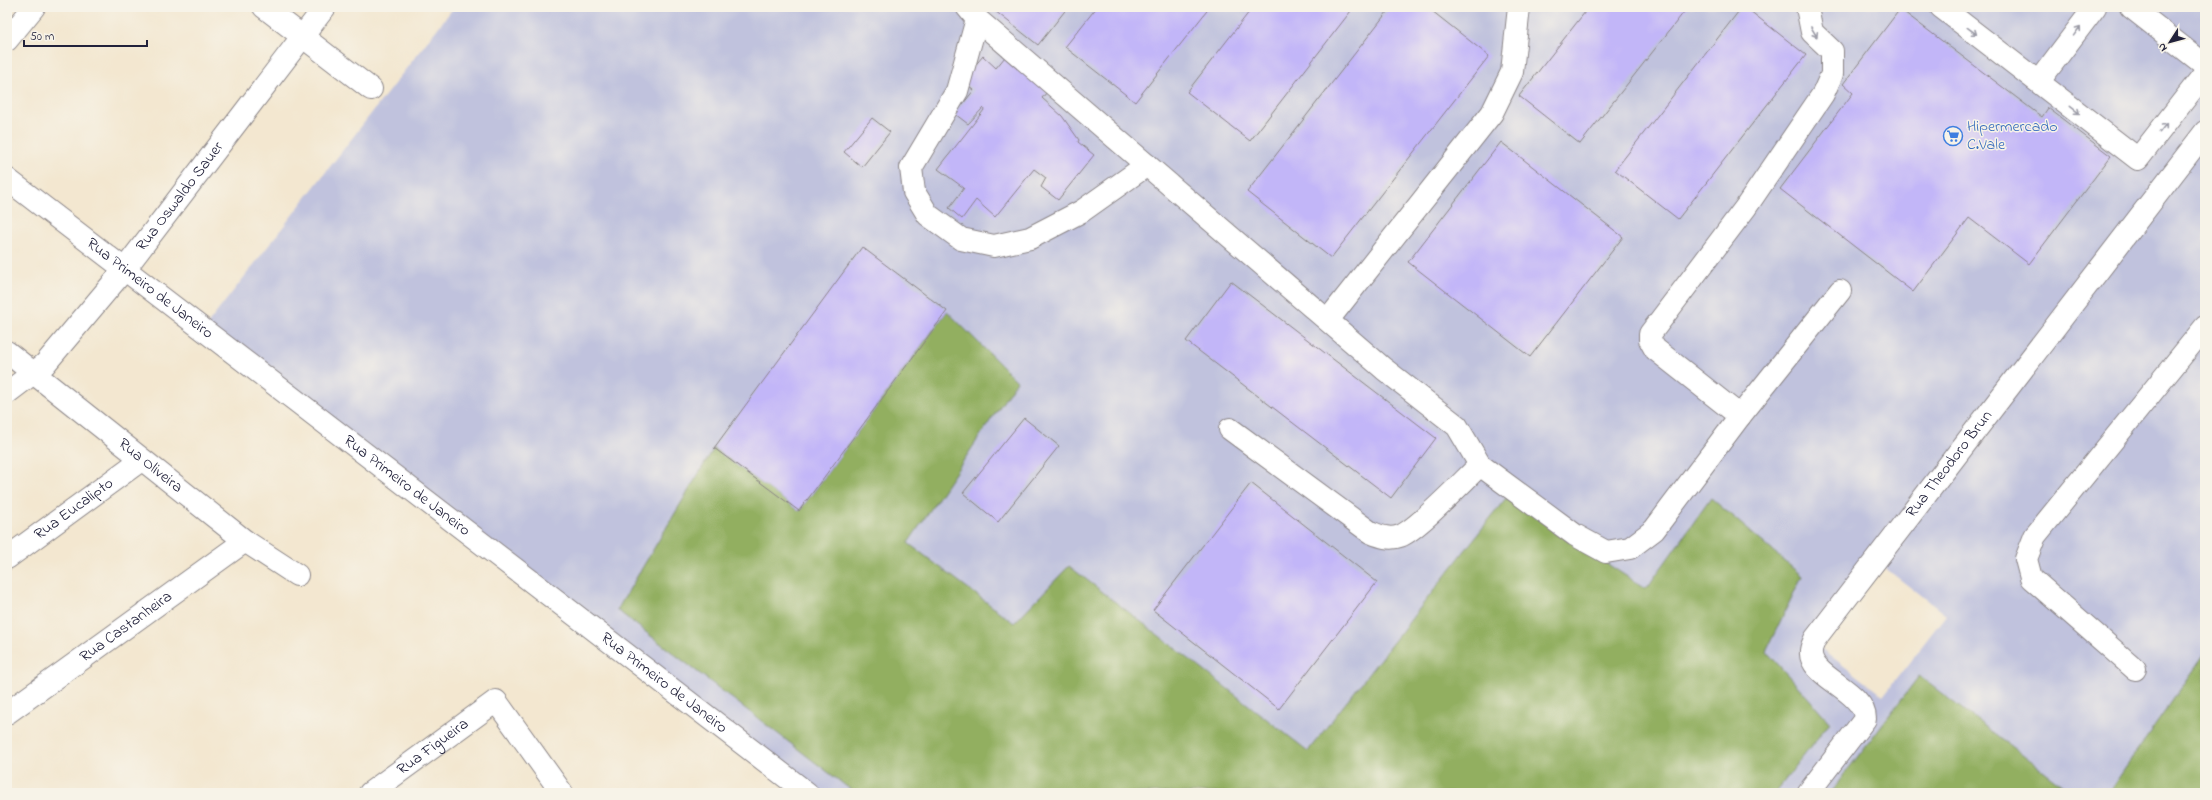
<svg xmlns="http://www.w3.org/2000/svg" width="2212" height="800" viewBox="0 0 2212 800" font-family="'Indie Flower',sans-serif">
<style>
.industrial{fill:#c0c2dd;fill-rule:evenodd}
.forest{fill:#92af61;stroke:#5a684e}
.building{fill:#c2b6f8}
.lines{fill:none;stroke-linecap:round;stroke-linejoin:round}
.minor-casing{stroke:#8a8486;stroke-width:24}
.minor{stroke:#fff;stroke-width:22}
.oneway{stroke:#9c9ca7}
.labels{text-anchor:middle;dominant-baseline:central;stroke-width:3;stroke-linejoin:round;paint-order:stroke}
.shop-label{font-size:16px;fill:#366cbe;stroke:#f7f3e8;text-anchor:start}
.street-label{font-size:16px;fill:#22223b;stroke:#f7f3e8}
</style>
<rect width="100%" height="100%" fill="#f7f3e8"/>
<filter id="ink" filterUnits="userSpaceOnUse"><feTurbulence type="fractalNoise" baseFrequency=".025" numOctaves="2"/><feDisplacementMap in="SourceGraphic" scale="8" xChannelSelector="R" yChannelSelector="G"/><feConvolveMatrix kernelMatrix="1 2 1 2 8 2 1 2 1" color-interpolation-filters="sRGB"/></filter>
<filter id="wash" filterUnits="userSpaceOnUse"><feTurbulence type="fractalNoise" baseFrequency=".012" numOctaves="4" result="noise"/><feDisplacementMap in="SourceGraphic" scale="16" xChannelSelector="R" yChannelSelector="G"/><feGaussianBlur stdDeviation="0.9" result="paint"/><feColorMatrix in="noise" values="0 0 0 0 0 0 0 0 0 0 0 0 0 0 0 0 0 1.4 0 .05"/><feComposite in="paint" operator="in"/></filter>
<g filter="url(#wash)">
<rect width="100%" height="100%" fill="#f3e7d0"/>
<path class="industrial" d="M454,7H2205V793H807L203,330ZM1876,561L1946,615L1883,696L1814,643Z"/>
<g class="forest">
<path d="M947,311L1017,381L908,543L1014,623L1069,566L1308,751L1506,498L1646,589L1711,498L1802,576L1766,651L1830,722L1775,793H855L617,610L714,448L799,511Z"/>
<path d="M2205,654V793H2108Z"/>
<path d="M1919,676L2072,793H1830Z"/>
</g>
<g id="blocks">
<g class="building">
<path d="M990,7H1068L1038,45Z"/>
<path d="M1097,7H1210L1135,102L1065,47Z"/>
<path d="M1253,7H1354L1250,141L1187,92Z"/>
<path d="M1391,7H1427L1489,56L1331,258L1247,192Z"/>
<path d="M1589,7H1688L1580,144L1519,96Z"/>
<path d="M1742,7H1745L1806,55L1678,219L1615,170Z"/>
<path d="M1900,9L2042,117L2048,108L2111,156L2029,264L1969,218L1913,292L1780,189L1853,93L1843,84Z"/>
<path d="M983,56L996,68L1005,57L1047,92L1042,98L1062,116L1079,140L1078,142L1094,155L1058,200L1041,187L1046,178L1034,169L995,217L976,200L962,219L949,208L964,188L938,169L984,110L983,108L968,124L955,114L974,90L962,81Z"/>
<path d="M872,118L890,132L862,167L844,152Z"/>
<path d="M1501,142L1623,237L1530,357L1408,262Z"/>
<path d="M862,247L947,311L799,511L714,448Z"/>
<path d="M1231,281L1436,438L1391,498L1186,341Z"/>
<path d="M1024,418L1059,446L998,522L963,493Z"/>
<path d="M1251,483L1377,582L1279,709L1153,610Z"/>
</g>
</g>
</g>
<g filter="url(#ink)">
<use href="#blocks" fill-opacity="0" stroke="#8a8486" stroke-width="1"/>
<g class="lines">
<defs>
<g id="minor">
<path d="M264,7L371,89"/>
<path d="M967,7L977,19L1384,369L1457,426L1480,465L1575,535L1606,552L1630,548L1654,530L1740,416L1840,291"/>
<path d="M1941,7L2138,159L2205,73"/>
<path d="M2131,7L2205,65"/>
<path d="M977,19L957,91L911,168L914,192L928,215L961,239L994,246L1030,238L1082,211L1147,165"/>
<path d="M7,40L34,7"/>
<path d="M2039,81L2095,7"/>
<path id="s1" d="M7,179L807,793"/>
<path d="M1328,320L1492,113L1512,72L1519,7"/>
<path id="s2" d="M7,352L245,541L297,575"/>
<path id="s3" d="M7,393L45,364L124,270L325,7"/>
<path d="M1740,416L1655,349L1650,340V334L1746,207L1823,94L1832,74V51L1812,32L1807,7"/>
<path d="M1230,429L1370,532C1380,536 1389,540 1400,536C1417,530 1464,480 1480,465"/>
<path id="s4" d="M7,558L141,460"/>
<path d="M2135,669L2031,578L2026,559L2035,536L2205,327"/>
<path id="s5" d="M7,713L245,541"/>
<path id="s6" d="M370,793L496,701L562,793"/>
<path id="s7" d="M1808,793L1865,719C1865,690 1808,677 1811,651C1811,647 1814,642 1815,639L2205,132"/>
</g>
</defs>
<use href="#minor" class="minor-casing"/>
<use href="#minor" class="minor"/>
</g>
<defs><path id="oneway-shaft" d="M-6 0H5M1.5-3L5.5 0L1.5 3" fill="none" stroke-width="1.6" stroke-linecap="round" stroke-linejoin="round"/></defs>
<g class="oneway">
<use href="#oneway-shaft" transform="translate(1972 31) rotate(37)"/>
<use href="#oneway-shaft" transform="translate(2077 31) rotate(-54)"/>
<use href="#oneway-shaft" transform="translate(1814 32) rotate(59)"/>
<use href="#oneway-shaft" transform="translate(2075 110) rotate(38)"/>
<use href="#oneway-shaft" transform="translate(2163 128) rotate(-52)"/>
</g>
</g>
<defs>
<symbol id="supermarket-ring" viewBox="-11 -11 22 22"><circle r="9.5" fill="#f7f3e8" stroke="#3f7fe0" stroke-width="1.5"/><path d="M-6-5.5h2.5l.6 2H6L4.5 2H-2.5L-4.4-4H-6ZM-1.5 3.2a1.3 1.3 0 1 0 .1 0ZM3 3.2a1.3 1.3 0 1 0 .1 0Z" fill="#3f7fe0"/></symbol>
</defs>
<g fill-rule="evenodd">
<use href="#supermarket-ring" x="1942" y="125" width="22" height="22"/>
</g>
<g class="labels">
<g class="shop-label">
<text x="1967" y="127">Hipermercado<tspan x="1967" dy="18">C.Vale</tspan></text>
</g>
<g class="street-label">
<text stroke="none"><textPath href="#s3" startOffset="263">Rua Oswaldo Sauer</textPath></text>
<text stroke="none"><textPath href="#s1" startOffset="180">Rua Primeiro de Janeiro</textPath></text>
<text stroke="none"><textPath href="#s7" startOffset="417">Rua Theodoro Brun</textPath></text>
<text stroke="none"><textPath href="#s2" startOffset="183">Rua Oliveira</textPath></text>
<text stroke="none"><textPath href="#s1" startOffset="504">Rua Primeiro de Janeiro</textPath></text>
<text stroke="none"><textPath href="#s4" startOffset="83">Rua Eucalipto</textPath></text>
<text stroke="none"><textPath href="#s5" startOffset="147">Rua Castanheira</textPath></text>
<text stroke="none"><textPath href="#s1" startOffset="828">Rua Primeiro de Janeiro</textPath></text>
<text stroke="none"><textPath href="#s6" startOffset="78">Rua Figueira</textPath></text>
</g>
</g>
<rect width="2212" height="800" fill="none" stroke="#f7f3e8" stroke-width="24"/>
<g transform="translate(2170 42) rotate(234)" stroke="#f7f3e8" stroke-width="3" paint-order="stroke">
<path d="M0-3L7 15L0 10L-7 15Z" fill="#22223b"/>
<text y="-6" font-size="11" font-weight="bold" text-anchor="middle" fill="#22223b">N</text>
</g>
<path d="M24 40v6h123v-6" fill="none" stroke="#22223b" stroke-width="2"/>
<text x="30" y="40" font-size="12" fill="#22223b" stroke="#f7f3e8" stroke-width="3" paint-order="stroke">50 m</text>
</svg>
